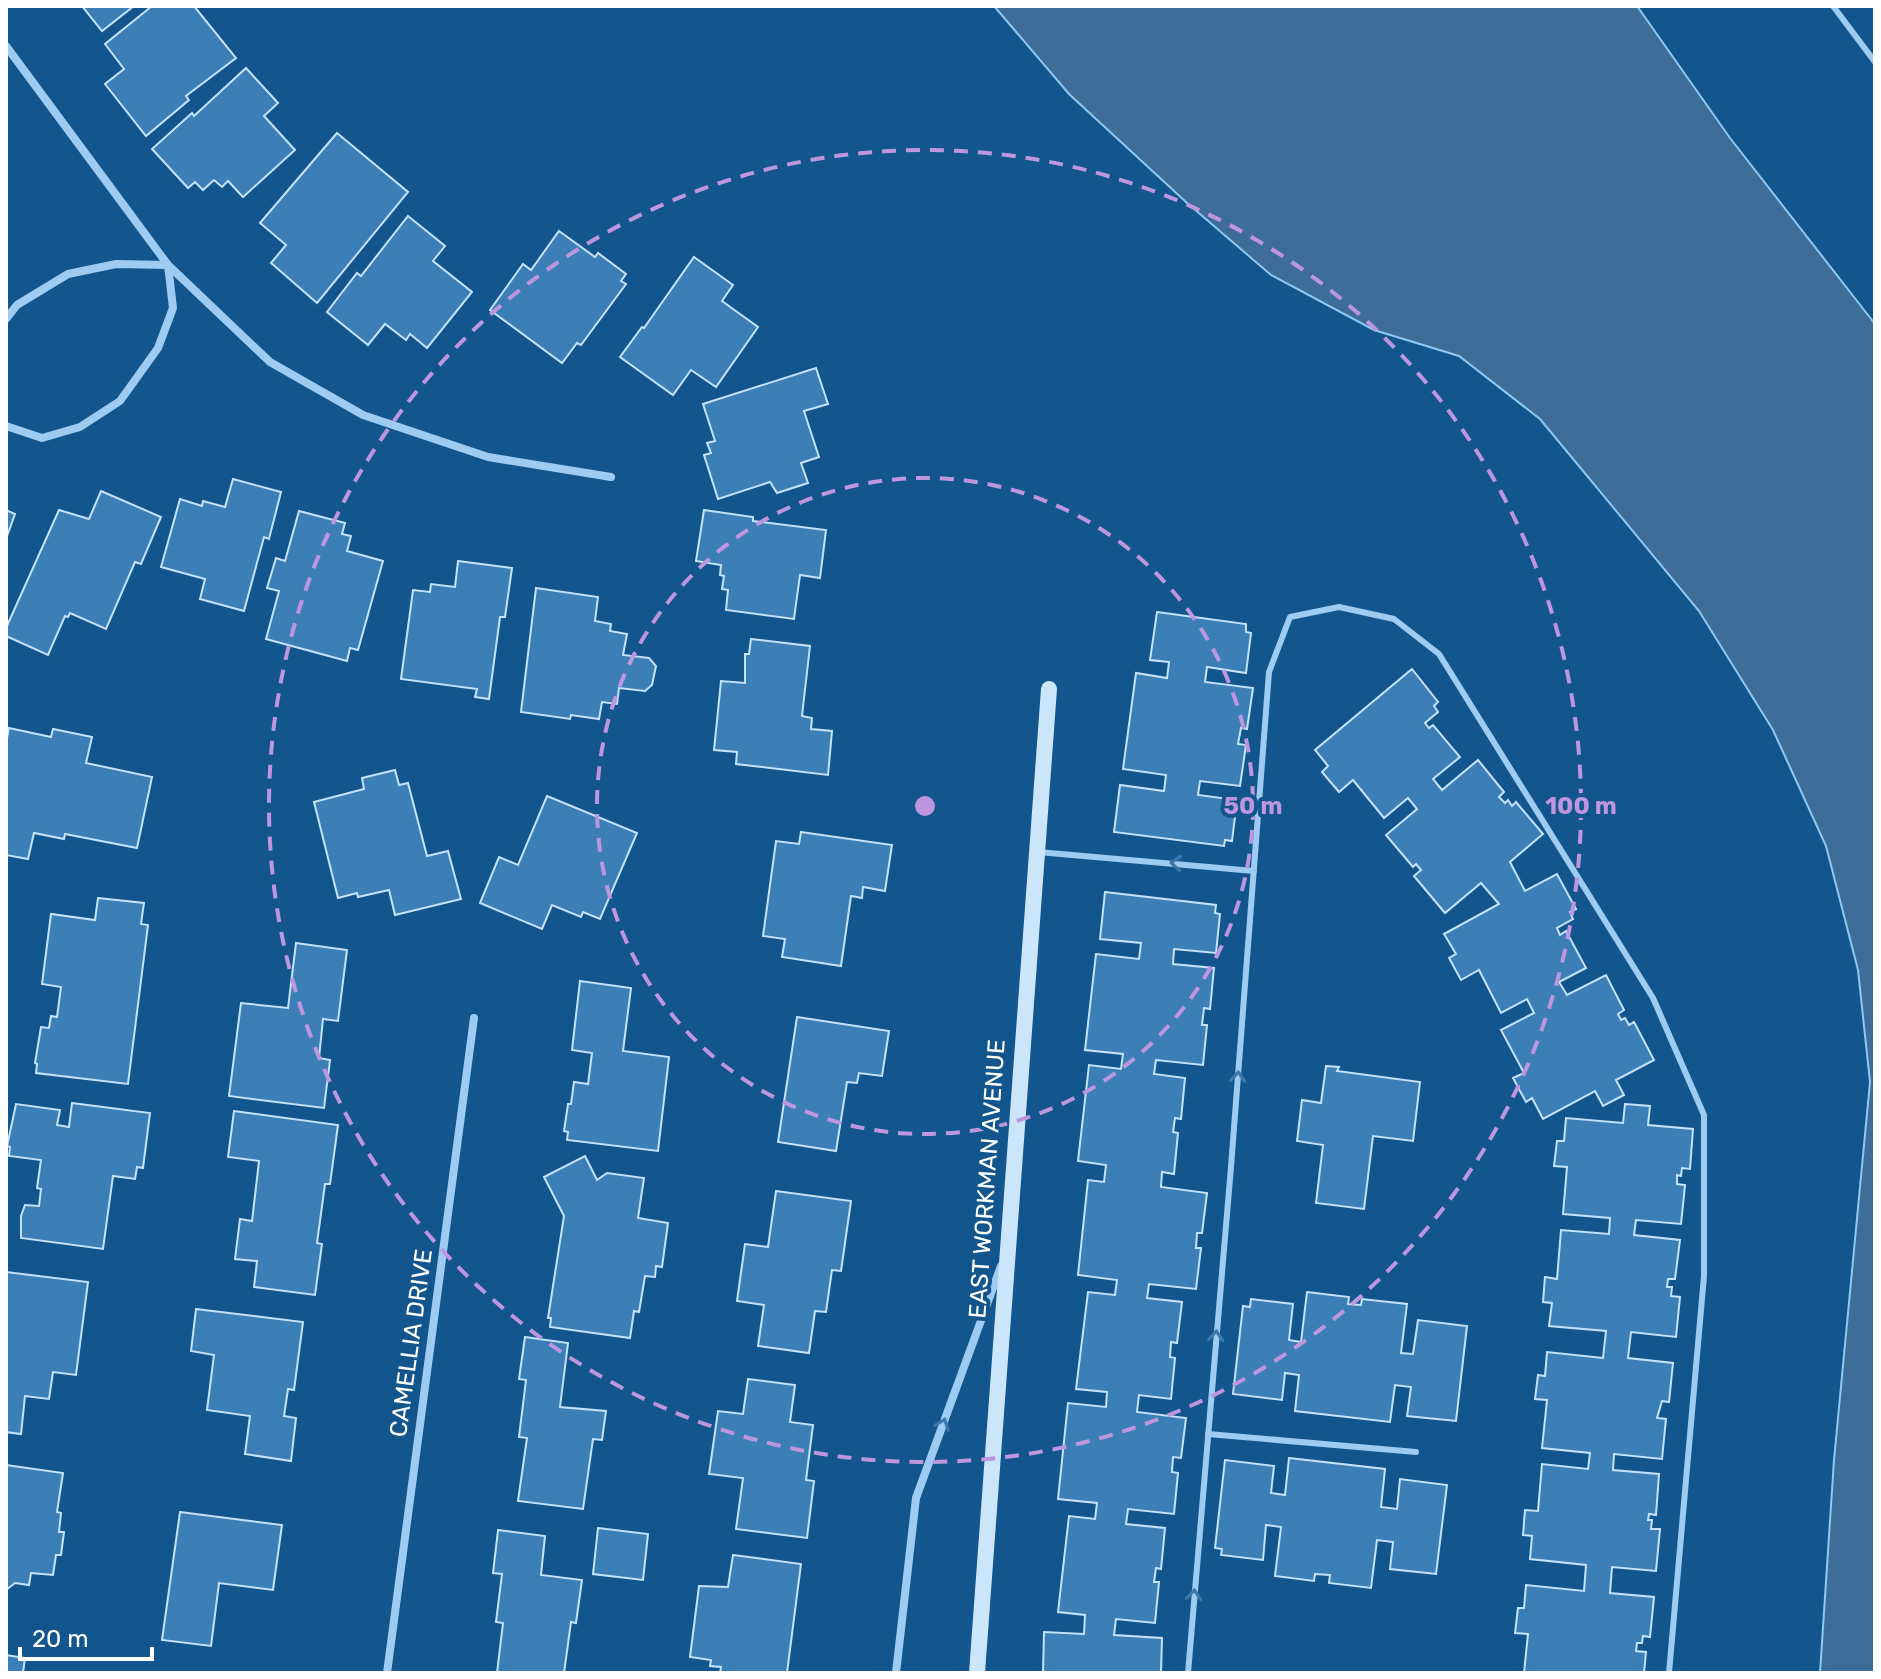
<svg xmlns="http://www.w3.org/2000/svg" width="1881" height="1679" viewBox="0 0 1881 1679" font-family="Rubik,sans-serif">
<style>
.water{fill:#3e6e97;stroke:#8ec8f4;stroke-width:2}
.building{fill:#3c7fb6;stroke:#c3e3fc;stroke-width:2}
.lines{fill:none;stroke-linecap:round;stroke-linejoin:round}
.lane{stroke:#9dcbf1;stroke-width:6}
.street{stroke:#9dcbf1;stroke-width:8}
.secondary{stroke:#cbe5fb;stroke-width:16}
.oneway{stroke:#3c78ab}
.ring{fill:none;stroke:#bd96df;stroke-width:4;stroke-dasharray:14 10}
.labels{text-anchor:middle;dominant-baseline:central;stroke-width:8;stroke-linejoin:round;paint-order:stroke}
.street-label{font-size:24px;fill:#fff;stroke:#13558d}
.centre{fill:#bd96df;stroke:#13558d;stroke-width:4}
.ring-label{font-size:24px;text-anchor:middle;font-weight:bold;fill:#bd96df;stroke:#13558d;stroke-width:8;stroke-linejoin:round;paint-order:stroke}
</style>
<rect width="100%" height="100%" fill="#13558d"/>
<path class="water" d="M994,6H1637L1730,138L1875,324V1673H1820L1834,1460L1870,1082L1858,970L1826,846L1773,730L1699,611L1540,419L1459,356L1374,330L1271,275L1186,202L1069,94Z"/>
<g class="building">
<path d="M82,6H134L102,31Z"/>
<path d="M152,6H194L236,58L186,96L189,100L146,136L105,84L124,69L105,44Z"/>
<path d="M246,68L278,103L264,116L295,150L243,197L228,181L222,187L214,180L203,190L195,182L188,188L152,149L192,113L194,116Z"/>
<path d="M337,133L408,192L317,303L271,263L286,245L260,223Z"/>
<path d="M408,216L445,246L433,261L472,292L427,348L410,334L406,340L385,324L368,345L327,312L357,273L361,276Z"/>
<path d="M559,231L595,257L598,253L626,274L621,281L626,284L581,345L577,343L562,363L490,310L523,264L531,270Z"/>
<path d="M694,257L733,285L722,301L758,327L716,387L691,370L673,395L620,357L642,327L644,328Z"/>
<path d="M816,368L828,404L804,411L819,457L801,463L808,483L777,493L770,482L718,499L704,455L711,453L707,443L715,441L703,404Z"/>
<path d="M233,479L281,492L269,539L264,537L244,611L200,599L205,579L161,567L180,499L202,506L203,501L225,507Z"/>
<path d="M101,491L161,517L141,564L135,562L106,629L70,613L68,617L65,616L48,655L6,636V628L59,510L89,519Z"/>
<path d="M6,510L15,514L6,539Z"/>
<path d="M704,510L753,517V521L826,530L820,578L800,575L794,619L726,610L728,590L722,589L724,576L720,575L721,565L696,561Z"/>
<path d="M299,511L345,523L342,534L351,536L347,551L383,561L358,650L350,648L347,661L266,639L279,591L267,588L276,558L285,561Z"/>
<path d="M458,561L512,568L505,617H500L489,699L475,697L477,689L401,679L413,590L430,592L431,584L455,587Z"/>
<path d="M536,588L598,597L595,621L611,624L610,631L627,634L623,655L649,658L656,666L652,685L645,691L619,688L617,704L602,702L599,719L571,715L570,719L521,712Z"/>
<path d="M1157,612L1246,624V632L1251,633L1246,673L1207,667L1205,682L1253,688L1247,729L1241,728L1238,744L1246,745L1240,786L1200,781L1198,795L1237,800L1232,841L1225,840L1224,846L1114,832L1120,785L1164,791L1166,775L1123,769L1136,673L1167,678L1169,662L1150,660Z"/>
<path d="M751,639L810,646L802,716L812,718L811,729L832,731L828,775L736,764L737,752L714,750L721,681L745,683V654H749Z"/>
<path d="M1412,669L1438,702L1434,706L1438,712L1425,723L1429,728L1433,725L1460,757L1433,779L1442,790L1478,760L1504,792L1499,797L1505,803L1508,800L1512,806L1516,802L1543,834L1510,862L1525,891L1557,874L1576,909L1570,912L1573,919L1557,928L1560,935L1566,931L1586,968L1559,982L1567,995L1606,975L1624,1010L1618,1014L1621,1020L1625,1018L1629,1025L1634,1022L1654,1060L1616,1080L1624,1095L1603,1106L1595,1091L1543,1119L1532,1098L1526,1102L1513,1078L1524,1073L1501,1030L1534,1013L1527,999L1501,1013L1479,970L1461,980L1449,958L1456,954L1444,934L1499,904L1481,883L1445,913L1414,876L1421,870L1416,864L1413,867L1386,835L1417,809L1408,798L1384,818L1353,780L1339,792L1322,772L1328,766L1315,750Z"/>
<path d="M9,728L51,737L53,729L92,737L86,763L152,777L137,848L65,834L64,839L34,833L28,859L6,855V743Z"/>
<path d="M395,770L399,785L408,783L427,856L448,851L461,899L395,915L389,890L358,897L357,893L338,898L314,802L364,789L362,778Z"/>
<path d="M547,796L637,833L600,919L583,912L581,917L552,905L542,929L480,903L499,857L518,865Z"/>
<path d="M801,832L892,845L885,891L863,887L862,898L851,896L841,966L782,957L785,939L763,936L776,841L799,844Z"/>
<path d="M1105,892L1216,905L1215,913L1220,914L1216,953L1174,949L1173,964L1214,968L1210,1009L1204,1008L1202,1025H1207L1203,1065L1156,1060L1154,1074L1185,1078L1181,1119L1175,1118L1173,1132L1178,1133L1174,1174L1162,1172L1161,1187L1207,1193L1202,1233H1197L1196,1248H1201L1196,1289L1149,1284L1147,1298L1182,1302L1177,1343L1171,1342L1170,1357L1175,1358L1171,1399L1139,1395L1137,1412L1186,1418L1181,1458L1173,1457L1172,1472L1178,1473L1174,1514L1128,1509L1126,1524L1165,1528L1161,1569L1156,1568L1154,1582H1159L1155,1623L1116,1619L1114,1635L1162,1638L1161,1673H1043L1044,1632L1084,1634L1085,1615L1058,1612L1069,1516L1095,1519L1097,1503L1058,1499L1068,1403L1106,1407L1107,1392L1076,1389L1088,1292L1115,1295L1117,1280L1078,1275L1088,1180L1104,1182L1106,1165L1078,1161L1089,1065L1121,1069L1123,1054L1085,1050L1096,954L1139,959L1141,943L1100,939Z"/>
<path d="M98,898L144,903L141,924L148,925L128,1084L36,1073L37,1064L35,1063L41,1027L49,1028L51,1016L57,1017L61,987L42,984L51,914L95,920Z"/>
<path d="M296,943L347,950L338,1021L323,1019L319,1058L330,1060L324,1108L229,1096L241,1003L288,1008Z"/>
<path d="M580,981L631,988L623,1051L669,1057L658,1151L567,1140L568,1132L564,1131L568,1104H571L574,1082L588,1084L592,1053L572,1050Z"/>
<path d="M797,1017L889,1031L882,1076L859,1073L857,1083L847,1082L836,1151L778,1142Z"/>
<path d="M1326,1066L1339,1067L1337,1071L1420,1082L1413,1141L1373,1136L1364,1209L1316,1203L1323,1145L1297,1141L1302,1100L1321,1103Z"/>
<path d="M72,1103L150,1113L143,1168L137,1167L135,1179L113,1176L103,1249L21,1238V1216L25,1205L39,1206L41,1189L37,1188L41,1160L9,1156L10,1147L7,1146L16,1104L60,1110L57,1125L69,1127Z"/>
<path d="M1625,1104L1650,1106L1648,1125L1693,1129L1690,1169L1682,1168L1681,1176L1677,1175V1184L1685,1185L1681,1224L1636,1220L1634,1235L1680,1240L1675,1279H1668L1667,1287H1672L1671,1296L1680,1297L1676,1337L1631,1332L1628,1358L1673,1363L1669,1402L1662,1401L1657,1418L1666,1419L1662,1459L1614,1454L1613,1470L1659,1474L1656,1515L1649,1514L1648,1520H1652L1651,1529H1660L1656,1571L1612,1567L1610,1593L1654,1597L1650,1637L1643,1636L1642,1643H1637L1636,1651L1646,1652L1644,1673H1524L1528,1634L1515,1633L1518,1608H1524L1526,1585L1584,1591L1586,1565L1530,1559L1532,1536L1523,1535L1525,1510L1538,1511L1542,1464L1588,1469L1590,1453L1542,1448L1547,1400L1535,1399L1538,1375L1545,1376L1547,1352L1603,1358L1606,1331L1549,1326L1552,1303L1543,1302L1545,1277L1557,1279L1561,1230L1609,1234L1610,1218L1563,1214L1567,1167L1554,1166L1557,1141H1564L1566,1118L1623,1123Z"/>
<path d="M234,1111L338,1125L330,1184H325L317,1243L322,1244L315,1295L254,1287L257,1261L235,1259L240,1219L252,1221L259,1161L228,1157Z"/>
<path d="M585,1156L597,1180L607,1173L644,1178L638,1218L668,1223L662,1267L656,1266L655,1277L645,1276L639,1312L634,1311L630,1338L550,1327L551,1318H548L564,1216L544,1177Z"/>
<path d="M776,1191L851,1201L841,1271L832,1270L826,1312L815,1311L809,1353L758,1346L764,1305L737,1301L745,1244L768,1247Z"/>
<path d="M6,1272L88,1282L76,1375L53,1372L49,1399L25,1396L21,1434L6,1432Z"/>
<path d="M1307,1292L1349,1297L1348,1304L1361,1305L1362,1299L1407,1304L1401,1353L1413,1354L1418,1320L1467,1326L1456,1421L1407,1416L1411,1387L1395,1385L1390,1422L1295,1411L1299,1375L1285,1373L1282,1400L1233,1394L1243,1306L1250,1307L1251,1299L1293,1304L1289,1340L1301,1342Z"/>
<path d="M196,1309L303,1322L294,1390L288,1389L284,1416L296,1418L291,1461L245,1454L250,1416L207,1410L214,1355L191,1351Z"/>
<path d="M525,1337L568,1343L560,1407L606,1411L602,1440L593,1439L583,1509L518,1501L527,1438L519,1437L526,1380L519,1379Z"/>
<path d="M748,1379L795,1385L790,1422L813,1425L806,1480L814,1481L807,1538L736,1529L743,1478L709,1474L718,1411L743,1414Z"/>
<path d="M1289,1458L1385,1469L1381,1507L1397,1509L1400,1479L1447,1485L1436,1574L1390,1569L1393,1542L1377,1540L1371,1588L1329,1583L1330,1575L1315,1574L1314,1581L1275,1576L1281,1527L1266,1525L1263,1560L1221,1555L1222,1549L1215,1548L1225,1460L1274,1466L1271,1493L1285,1495Z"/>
<path d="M6,1465L63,1473L57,1512L61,1513L59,1532H64L61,1555H56L53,1575L31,1573L29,1585L15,1583L6,1590Z"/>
<path d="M180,1512L282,1525L273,1590L219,1583L211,1646L162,1640Z"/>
<path d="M598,1528L648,1534L643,1580L593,1574Z"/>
<path d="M498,1530L545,1536L541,1575L582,1580L576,1623L571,1622L564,1673H497L503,1623L496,1622L502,1574L493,1573Z"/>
<path d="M733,1555L801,1564L787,1673H720L721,1667L710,1666L711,1660L690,1657L699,1586L728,1587Z"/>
<path d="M6,1655L25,1658L23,1673H6Z"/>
</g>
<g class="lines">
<g class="lane">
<path d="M1833,6L1875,62"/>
<path d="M1038,852L1254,871"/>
<path d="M1208,1434L1416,1452"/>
<path d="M1188,1673L1231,1167L1269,672L1290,617L1339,607L1394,619L1439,654L1653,998L1704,1115V1276L1669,1673"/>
</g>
<g class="street">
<path d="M6,46L168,265L270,362L363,415L488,457L611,477"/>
<path d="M6,319L17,305L68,274L116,264L168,265L173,308L158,348L120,401L80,427L42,438L6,426"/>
<path d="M387,1673L474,1018"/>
<path d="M896,1673L916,1498L1001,1266"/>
</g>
<path class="secondary" d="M977,1673L1049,689"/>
</g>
<defs><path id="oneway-chevron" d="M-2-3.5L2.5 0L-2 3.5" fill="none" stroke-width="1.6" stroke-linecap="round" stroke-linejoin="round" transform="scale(2)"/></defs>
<g class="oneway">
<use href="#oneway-chevron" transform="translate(1176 863) rotate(-175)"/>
<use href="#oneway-chevron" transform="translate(1238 1077) rotate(-86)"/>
<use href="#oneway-chevron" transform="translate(1216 1336) rotate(-85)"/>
<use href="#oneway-chevron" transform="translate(943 1424) rotate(-70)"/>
<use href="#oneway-chevron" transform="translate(1194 1595) rotate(-85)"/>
</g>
<g class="ring">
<circle cx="925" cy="806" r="328"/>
<circle cx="925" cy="806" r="656"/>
</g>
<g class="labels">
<g class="street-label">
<text transform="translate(987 1179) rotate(-86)">EAST WORKMAN AVENUE</text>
<text transform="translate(411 1343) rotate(-82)">CAMELLIA DRIVE</text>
</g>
</g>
<circle cx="925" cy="806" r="12" class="centre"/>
<g class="ring-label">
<text x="1253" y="814">50 m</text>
<text x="1581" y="814">100 m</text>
</g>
<rect width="1881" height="1679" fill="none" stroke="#ffffff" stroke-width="16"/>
<path d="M20 1647v12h132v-12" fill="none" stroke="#ffffff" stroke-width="4"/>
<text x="32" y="1647" font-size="24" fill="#ffffff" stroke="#13558d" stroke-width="6" paint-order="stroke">20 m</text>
</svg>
